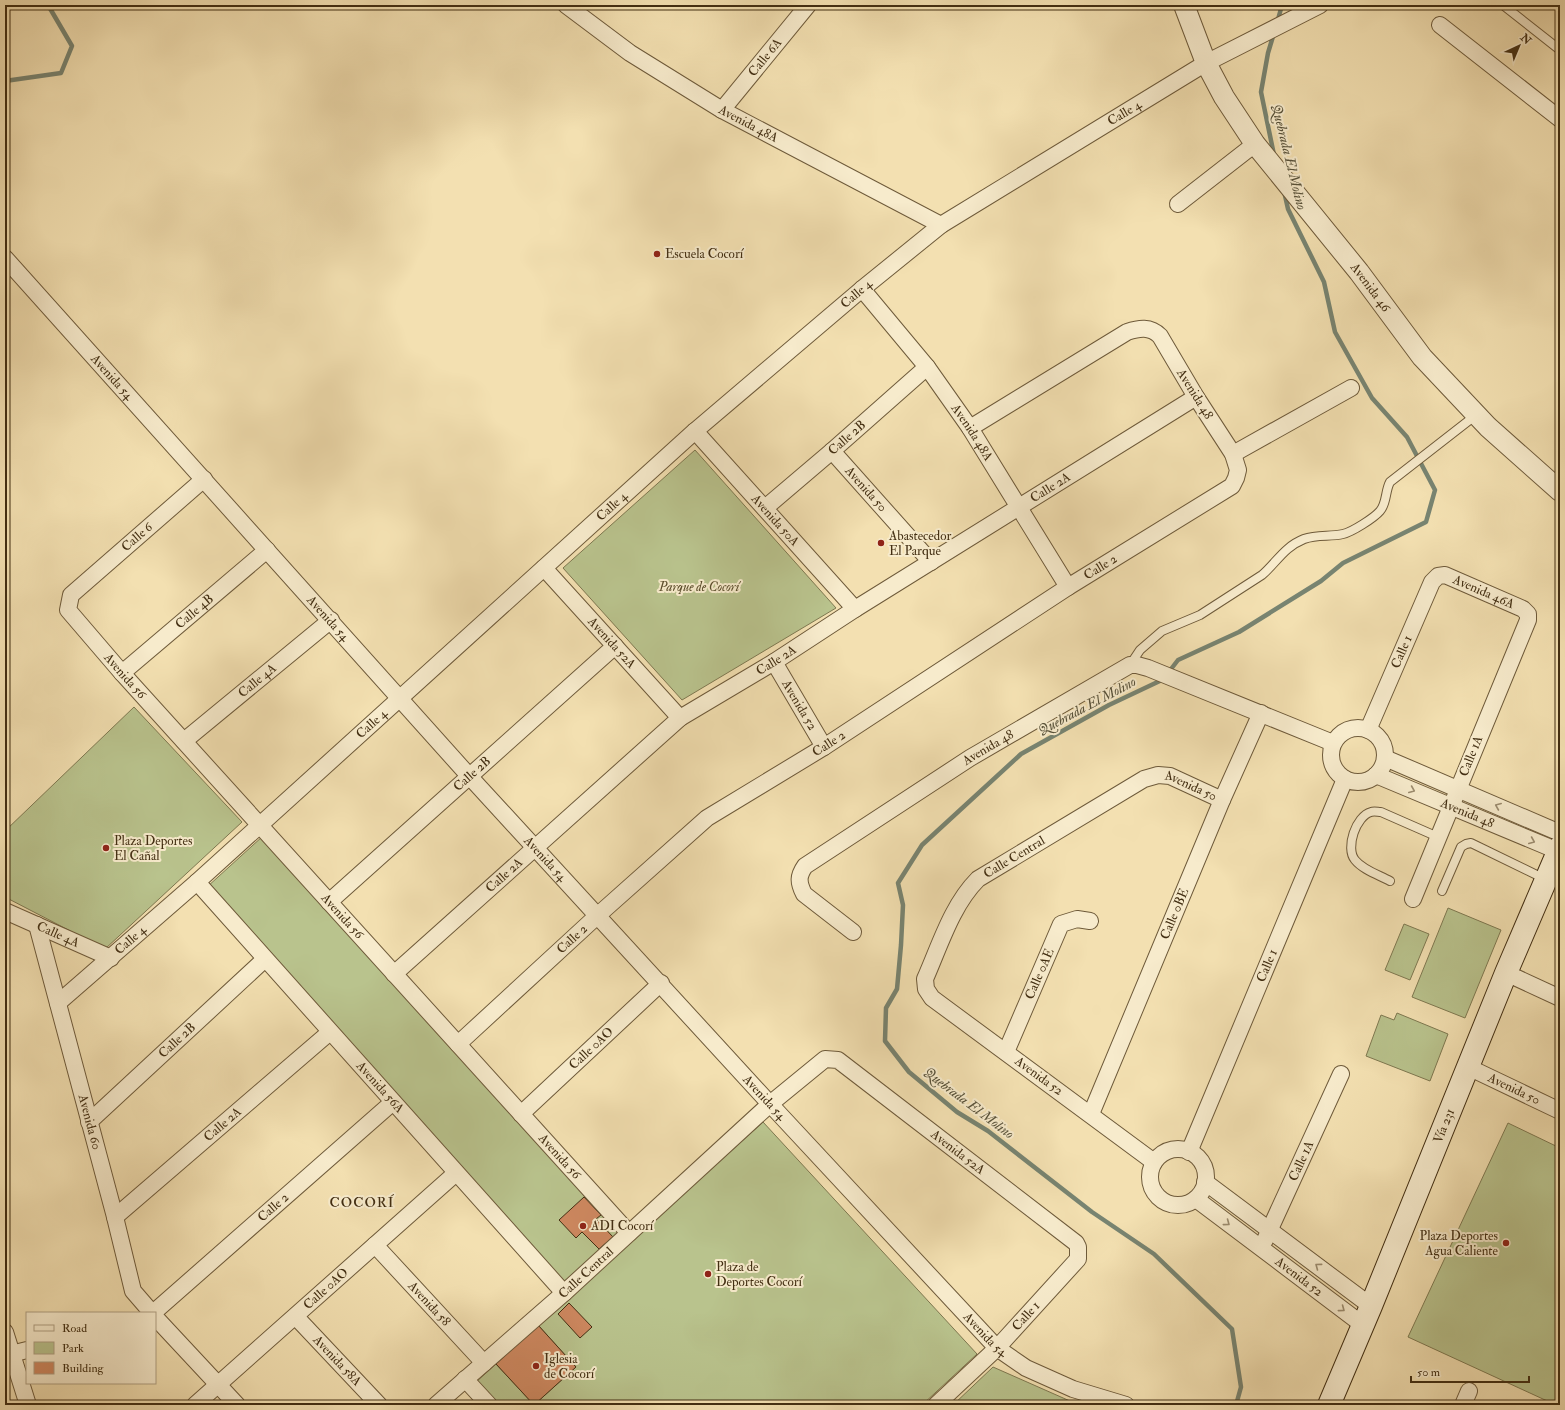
<svg xmlns="http://www.w3.org/2000/svg" width="1565" height="1410" viewBox="0 0 1565 1410" font-family="'IM FELL Double Pica',serif">
<style>
.green{fill:#b9c38d;stroke:#7e7850}
.lines{fill:none;stroke-linecap:round;stroke-linejoin:round}
.stream{stroke:#788471;stroke-width:4.5}
.building{fill:#ce8860;stroke:#422e12}
.service-casing{stroke:#6e5a3a;stroke-width:10}
.minor-casing{stroke:#6e5a3a;stroke-width:18}
.tertiary-casing{stroke:#6e5a3a;stroke-width:22}
.secondary-casing{stroke:#422e12;stroke-width:24}
.service{stroke:#f7ebcc;stroke-width:8}
.minor{stroke:#f7ebcc;stroke-width:16}
.tertiary{stroke:#f7ebcc;stroke-width:20}
.secondary{stroke:#f7ebcc;stroke-width:22}
.oneway{stroke:#9c8c6f}
.poi-dot{fill:#8f2418;stroke:#f7ebcc;stroke-width:1.5}
.labels{text-anchor:middle;dominant-baseline:central;stroke-width:4;stroke-linejoin:round;paint-order:stroke}
.street-label{font-size:13px;fill:#422e12;stroke:#f7ebcc}
.poi-label{font-size:13px;fill:#422e12;stroke:#f7ebcc;text-anchor:start}
.park-label{font-size:13px;font-style:italic;fill:#5a4c2b;stroke:#f7ebcc}
.water-label{font-size:14px;font-style:italic;fill:#58523a;stroke:#f7ebcc}
.neighbourhood-label{font-size:14px;letter-spacing:1px;fill:#422e12;stroke:#f7ebcc}
</style>
<rect width="100%" height="100%" fill="#f3e0b1"/>
<filter id="stains"><feTurbulence type="fractalNoise" baseFrequency=".005" numOctaves="4"/><feColorMatrix values="0 0 0 0 .2 0 0 0 0 .09 0 0 0 0 .02 0 0 0 .5 -.17"/></filter>
<radialGradient id="worn" r=".72"><stop offset=".6" stop-color="#630" stop-opacity="0"/><stop offset="1" stop-color="#630" stop-opacity=".3"/></radialGradient>
<g class="green">
<path d="M695,450L836,608L682,700L563,568Z"/>
<path d="M134,707L242,822L105,949L5,897V831Z"/>
<path d="M263,836L621,1233L563,1284L207,887Z"/>
<path d="M1448,908L1501,930L1465,1018L1412,997Z"/>
<path d="M1404,924L1429,934L1410,980L1385,970Z"/>
<path d="M1397,1013L1448,1034L1430,1081L1366,1056L1381,1015L1394,1020Z"/>
<path d="M763,1122L977,1354L922,1405H494L475,1383L496,1364L534,1405L576,1367L538,1325Z"/>
<path d="M1508,1123L1560,1148V1397L1556,1405L1408,1337Z"/>
<path d="M993,1367L1079,1405H1080H953Z"/>
</g>
<g class="lines">
<g class="stream">
<path d="M1277,23L1282,5"/>
<path d="M1274,33L1268,53L1261,92L1274,155"/>
<path d="M5,81L61,73L72,46L48,5"/>
<path d="M1168,673L1178,660L1239,632L1321,581L1343,563L1426,522L1435,490L1407,437L1372,398L1335,332L1324,282L1288,209L1284,191"/>
<path d="M1164,679L1109,705L1021,754L922,845L898,883L903,905L901,945L897,989L886,1008L885,1041L909,1072L957,1112L988,1131L1092,1212L1154,1254L1232,1329L1241,1387L1236,1405"/>
</g>
</g>
<g class="building">
<path d="M584,1197L601,1215L596,1219L613,1237L599,1249L582,1232L576,1238L559,1220Z"/>
<path d="M569,1303L592,1327L580,1338L558,1314Z"/>
<path d="M538,1325L576,1367L534,1405L496,1364Z"/>
</g>
<g class="lines">
<defs>
<g id="service">
<path d="M1503,5L1560,50"/>
<path d="M1130,665L1140,650L1162,631L1200,615L1262,575C1277,562 1284,547 1304,539C1317,534 1330,537 1343,534C1352,532 1374,518 1380,511C1387,503 1385,491 1390,482L1476,415"/>
<path d="M1390,881C1379,875 1363,870 1355,860C1345,848 1356,816 1371,812C1374,811 1378,812 1381,812L1438,837"/>
<path d="M1442,891L1461,847L1466,844L1471,843L1545,879"/>
</g>
<g id="minor">
<path id="s1" d="M566,5L630,53L722,110L941,225"/>
<path d="M1440,25L1560,119"/>
<path id="s2" d="M722,110L808,5"/>
<path d="M1178,204L1255,144"/>
<path id="s3" d="M5,258L470,777L770,1104L997,1348L1026,1368L1073,1389L1126,1405"/>
<path id="s4" d="M862,289L927,367L970,428L1068,587"/>
<path id="s5" d="M695,431L855,609"/>
<path id="s6" d="M832,451L931,562"/>
<path d="M1233,454L1351,388"/>
<path id="s7" d="M204,479L71,595L68,610L122,673L629,1233"/>
<path id="s8" d="M765,508L832,451L927,367"/>
<path id="s9" d="M544,568L680,718"/>
<path id="s10" d="M774,662L824,747"/>
<path id="s11" d="M122,673L267,550"/>
<circle cx="1358" cy="755" r="27"/>
<path id="s12" d="M1368,730L1432,582L1438,576L1445,575L1523,609L1528,614V620L1413,899"/>
<path id="s13" d="M184,741L331,620"/>
<path d="M1385,758L1560,833"/>
<path id="s14" d="M1376,775L1558,851"/>
<path id="s15" d="M197,882L564,1293"/>
<path id="s16" d="M329,902L615,646"/>
<path id="s17" d="M5,911L111,958"/>
<path id="s18" d="M37,925L115,1217L133,1291L152,1313"/>
<path id="s19" d="M853,932L804,894C798,882 798,876 805,866L970,758L1130,665H1137L1148,668L1333,743"/>
<path d="M1506,973L1560,998"/>
<path id="s20" d="M394,974L680,718L774,662L855,609L1196,397"/>
<path id="s21" d="M58,1003L197,882L695,431L862,289L941,225L1206,63L1320,5"/>
<path id="s22" d="M458,1044L597,916L707,818L824,747L1068,587L1232,486L1236,478L1238,470L1233,454L1196,397L1160,336C1150,326 1139,328 1127,332L970,428"/>
<path id="s23" d="M1006,1052L1061,924L1077,919L1090,921"/>
<path id="s24" d="M1468,1067L1560,1111"/>
<path id="s25" d="M521,1114L661,983"/>
<path id="s26" d="M1091,1114L1222,800L1261,713"/>
<path id="s27" d="M89,1122L265,959"/>
<circle cx="1178" cy="1177" r="28"/>
<path id="s28" d="M1189,1152L1345,779"/>
<path id="s29" d="M1154,1162L932,998L926,989L925,979C940,945 952,905 978,879L1144,779L1158,775L1170,776L1222,800"/>
<path d="M1205,1182L1371,1306"/>
<path id="s30" d="M1196,1199L1363,1325"/>
<path id="s31" d="M115,1217L330,1032"/>
<path id="s32" d="M1265,1240L1341,1074"/>
<path id="s33" d="M375,1245L484,1363"/>
<path id="s34" d="M153,1313L393,1102"/>
<path d="M155,1317L237,1405"/>
<path id="s35" d="M296,1317L379,1405"/>
<path d="M5,1332L28,1405"/>
<path d="M11,1354L27,1350"/>
<path d="M465,1379L489,1405"/>
<path id="s36" d="M195,1405L456,1173"/>
<path id="s37" d="M436,1405L564,1293L770,1104L825,1059L838,1060L1076,1243L1078,1247V1259L997,1348L936,1405"/>
<path d="M1463,1405L1469,1391"/>
</g>
<g id="tertiary">
<path id="s38" d="M1184,5L1206,63L1224,97L1255,144L1359,272L1422,357L1488,427L1560,491"/>
</g>
<g id="secondary">
<path id="s39" d="M1329,1405L1371,1306L1506,973L1560,847"/>
</g>
</defs>
<use href="#service" class="service-casing"/>
<use href="#minor" class="minor-casing"/>
<use href="#tertiary" class="tertiary-casing"/>
<use href="#secondary" class="secondary-casing"/>
<use href="#service" class="service"/>
<use href="#minor" class="minor"/>
<use href="#tertiary" class="tertiary"/>
<use href="#secondary" class="secondary"/>
</g>
<defs><path id="oneway-chevron" d="M-2-3.5L2.5 0L-2 3.5" fill="none" stroke-width="1.6" stroke-linecap="round" stroke-linejoin="round"/></defs>
<g class="oneway">
<use href="#oneway-chevron" transform="translate(1412 790) rotate(23)"/>
<use href="#oneway-chevron" transform="translate(1498 806) rotate(-157)"/>
<use href="#oneway-chevron" transform="translate(1532 841) rotate(23)"/>
<use href="#oneway-chevron" transform="translate(1227 1223) rotate(37)"/>
<use href="#oneway-chevron" transform="translate(1318 1266) rotate(-143)"/>
<use href="#oneway-chevron" transform="translate(1342 1309) rotate(37)"/>
</g>
<g class="poi-dot">
<circle cx="657" cy="254" r="4"/>
<circle cx="881" cy="543" r="4"/>
<circle cx="106" cy="848" r="4"/>
<circle cx="583" cy="1226" r="4"/>
<circle cx="1506" cy="1243" r="4"/>
<circle cx="708" cy="1274" r="4"/>
<circle cx="536" cy="1366" r="4"/>
</g>
<g class="labels">
<g class="street-label">
<text stroke="none"><textPath href="#s2" startOffset="68">Calle 6A</textPath></text>
<text stroke="none"><textPath href="#s21" startOffset="1392">Calle 4</textPath></text>
<text stroke="none"><textPath href="#s1" startOffset="218">Avenida 48A</textPath></text>
<text stroke="none"><textPath href="#s38" startOffset="341">Avenida 46</textPath></text>
<text stroke="none"><textPath href="#s21" startOffset="1068">Calle 4</textPath></text>
<text stroke="none"><textPath href="#s3" startOffset="160">Avenida 54</textPath></text>
<text transform="translate(1195 394) rotate(58)">Avenida 48</text>
<text stroke="none"><textPath href="#s4" startOffset="181">Avenida 48A</textPath></text>
<text stroke="none"><textPath href="#s8" startOffset="108">Calle 2B</textPath></text>
<text stroke="none"><textPath href="#s20" startOffset="820">Calle 2A</textPath></text>
<text stroke="none"><textPath href="#s6" startOffset="51">Avenida 50</textPath></text>
<text stroke="none"><textPath href="#s21" startOffset="744">Calle 4</textPath></text>
<text stroke="none"><textPath href="#s5" startOffset="120">Avenida 50A</textPath></text>
<text transform="translate(137 537) rotate(-41)">Calle 6</text>
<text stroke="none"><textPath href="#s22" startOffset="803">Calle 2</textPath></text>
<text stroke="none"><textPath href="#s12" startOffset="219">Avenida 46A</textPath></text>
<text stroke="none"><textPath href="#s11" startOffset="95">Calle 4B</textPath></text>
<text stroke="none"><textPath href="#s3" startOffset="484">Avenida 54</textPath></text>
<text stroke="none"><textPath href="#s9" startOffset="101">Avenida 52A</textPath></text>
<text stroke="none"><textPath href="#s12" startOffset="85">Calle 1</textPath></text>
<text stroke="none"><textPath href="#s20" startOffset="496">Calle 2A</textPath></text>
<text stroke="none"><textPath href="#s7" startOffset="279">Avenida 56</textPath></text>
<text stroke="none"><textPath href="#s13" startOffset="95">Calle 4A</textPath></text>
<text stroke="none"><textPath href="#s10" startOffset="50">Avenida 52</textPath></text>
<text stroke="none"><textPath href="#s21" startOffset="420">Calle 4</textPath></text>
<text stroke="none"><textPath href="#s22" startOffset="479">Calle 2</textPath></text>
<text stroke="none"><textPath href="#s19" startOffset="310">Avenida 48</textPath></text>
<text transform="translate(1471 756) rotate(-68)">Calle 1A</text>
<text stroke="none"><textPath href="#s16" startOffset="192">Calle 2B</textPath></text>
<text stroke="none"><textPath href="#s29" startOffset="654">Avenida 50</textPath></text>
<text stroke="none"><textPath href="#s14" startOffset="99">Avenida 48</textPath></text>
<text stroke="none"><textPath href="#s29" startOffset="453">Calle Central</textPath></text>
<text stroke="none"><textPath href="#s3" startOffset="808">Avenida 54</textPath></text>
<text stroke="none"><textPath href="#s20" startOffset="148">Calle 2A</textPath></text>
<text stroke="none"><textPath href="#s26" startOffset="217">Calle 0BE</textPath></text>
<text stroke="none"><textPath href="#s7" startOffset="603">Avenida 56</textPath></text>
<text stroke="none"><textPath href="#s17" startOffset="58">Calle 4A</textPath></text>
<text stroke="none"><textPath href="#s22" startOffset="155">Calle 2</textPath></text>
<text stroke="none"><textPath href="#s21" startOffset="96">Calle 4</textPath></text>
<text stroke="none"><textPath href="#s28" startOffset="202">Calle 1</textPath></text>
<text stroke="none"><textPath href="#s23" startOffset="85">Calle 0AE</textPath></text>
<text stroke="none"><textPath href="#s27" startOffset="120">Calle 2B</textPath></text>
<text stroke="none"><textPath href="#s25" startOffset="96">Calle 0AO</textPath></text>
<text transform="translate(1039 1076) rotate(36)">Avenida 52</text>
<text stroke="none"><textPath href="#s15" startOffset="275">Avenida 56A</textPath></text>
<text stroke="none"><textPath href="#s24" startOffset="51">Avenida 50</textPath></text>
<text stroke="none"><textPath href="#s3" startOffset="1132">Avenida 54</textPath></text>
<text stroke="none"><textPath href="#s18" startOffset="204">Avenida 60</textPath></text>
<text stroke="none"><textPath href="#s31" startOffset="142">Calle 2A</textPath></text>
<text stroke="none"><textPath href="#s39" startOffset="302">Vía 231</textPath></text>
<text stroke="none"><textPath href="#s37" startOffset="685">Avenida 52A</textPath></text>
<text stroke="none"><textPath href="#s7" startOffset="927">Avenida 56</textPath></text>
<text stroke="none"><textPath href="#s32" startOffset="87">Calle 1A</textPath></text>
<text stroke="none"><textPath href="#s34" startOffset="160">Calle 2</textPath></text>
<text stroke="none"><textPath href="#s37" startOffset="200">Calle Central</textPath></text>
<text stroke="none"><textPath href="#s30" startOffset="129">Avenida 52</textPath></text>
<text stroke="none"><textPath href="#s36" startOffset="175">Calle 0AO</textPath></text>
<text stroke="none"><textPath href="#s33" startOffset="80">Avenida 58</textPath></text>
<text transform="translate(1026 1316) rotate(-48)">Calle 1</text>
<text stroke="none"><textPath href="#s3" startOffset="1456">Avenida 54</textPath></text>
<text stroke="none"><textPath href="#s35" startOffset="60">Avenida 58A</textPath></text>
</g>
<g class="poi-label">
<text x="665" y="254">Escuela Cocorí</text>
<text x="889" y="536">Abastecedor<tspan x="889" dy="15">El Parque</tspan></text>
<text x="114" y="841">Plaza Deportes<tspan x="114" dy="15">El Cañal</tspan></text>
<text x="591" y="1226">ADI Cocorí</text>
<text x="1498" y="1236" text-anchor="end">Plaza Deportes<tspan x="1498" dy="15">Agua Caliente</tspan></text>
<text x="716" y="1267">Plaza de<tspan x="716" dy="15">Deportes Cocorí</tspan></text>
<text x="544" y="1359">Iglesia<tspan x="544" dy="15">de Cocorí</tspan></text>
</g>
<g class="park-label">
<text x="699" y="587">Parque de Cocorí</text>
</g>
<g class="water-label">
<text transform="translate(1289 157) rotate(76)">Quebrada El Molino</text>
<text transform="translate(1087 706) rotate(-28)">Quebrada El Molino</text>
<text transform="translate(969 1103) rotate(37)">Quebrada El Molino</text>
</g>
<g class="neighbourhood-label">
<text x="362" y="1202">COCORÍ</text>
</g>
</g>
<rect width="1565" height="1410" fill="none" stroke="#f3e0b1" stroke-width="20"/>
<rect x="6" y="6" width="1553" height="1398" fill="none" stroke="#422e12" stroke-width="2"/>
<rect x="10" y="10" width="1545" height="1390" fill="none" stroke="#422e12"/>
<rect x="26" y="1312" width="130" height="72" fill="#f7ebcc" stroke="#af9f82"/>
<rect x="34" y="1325" width="20" height="6" fill="#f7ebcc" stroke="#af9f82"/>
<text x="62" y="1332" font-size="12" fill="#422e12">Road</text>
<rect x="34" y="1342" width="20" height="12" fill="#b9c38d" stroke="#af9f82"/>
<text x="62" y="1352" font-size="12" fill="#422e12">Park</text>
<rect x="34" y="1362" width="20" height="12" fill="#ce8860" stroke="#af9f82"/>
<text x="62" y="1372" font-size="12" fill="#422e12">Building</text>
<g transform="translate(1519 46) rotate(44)" stroke="#f7ebcc" stroke-width="3" paint-order="stroke">
<path d="M0-3L7 15L0 10L-7 15Z" fill="#422e12"/>
<text y="-6" font-size="11" font-weight="bold" text-anchor="middle" fill="#422e12">N</text>
</g>
<path d="M1411 1376v6h118v-6" fill="none" stroke="#422e12" stroke-width="2"/>
<text x="1417" y="1376" font-size="12" fill="#422e12" stroke="#f7ebcc" stroke-width="3" paint-order="stroke">50 m</text>
<rect width="100%" height="100%" filter="url(#stains)"/>
<rect width="100%" height="100%" fill="url(#worn)"/>
</svg>
